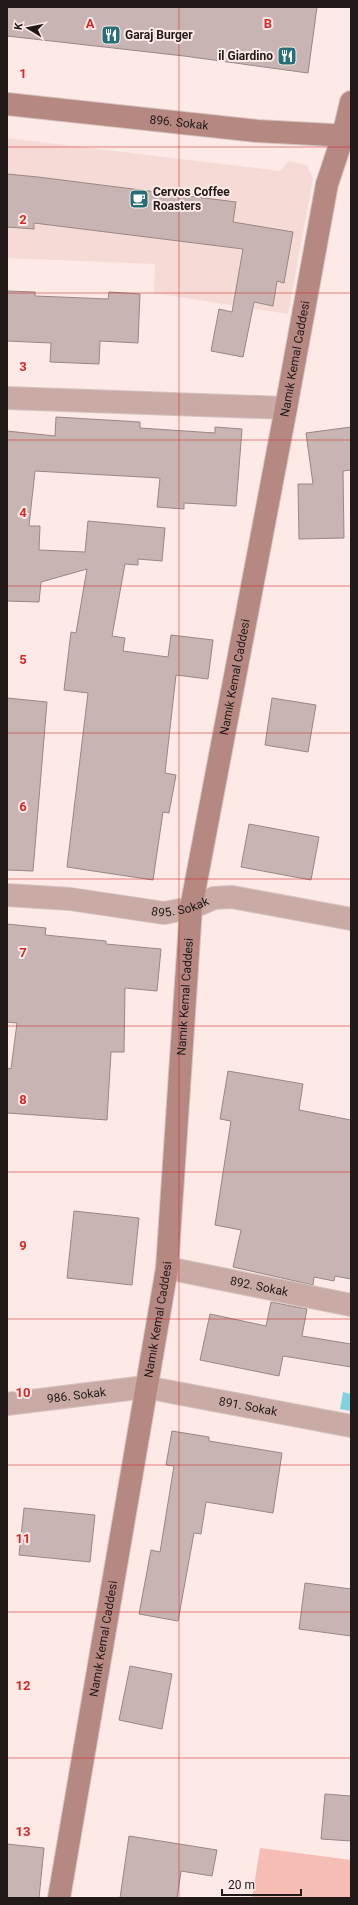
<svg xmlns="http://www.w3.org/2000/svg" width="358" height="1905" viewBox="0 0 358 1905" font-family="Roboto,sans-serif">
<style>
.built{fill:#f6dad6}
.green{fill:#f6bdb5}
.water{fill:#80d2e0}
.building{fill:#c8b5b3;stroke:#998785}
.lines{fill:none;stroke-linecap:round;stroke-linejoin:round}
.street-casing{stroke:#d5c4c1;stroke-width:24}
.secondary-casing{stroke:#d5c4c1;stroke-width:24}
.street{stroke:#c9aaa5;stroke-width:22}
.secondary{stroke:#b58882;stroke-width:22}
.grid{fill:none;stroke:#d62828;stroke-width:1;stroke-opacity:0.55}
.labels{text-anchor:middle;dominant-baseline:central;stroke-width:4;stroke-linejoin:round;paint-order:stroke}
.poi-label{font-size:12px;font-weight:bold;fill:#211a19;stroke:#fde9e6;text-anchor:start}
.street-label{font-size:12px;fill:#211a19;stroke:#fde9e6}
.grid-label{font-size:13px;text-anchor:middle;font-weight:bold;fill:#d62828;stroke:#fde9e6;stroke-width:4;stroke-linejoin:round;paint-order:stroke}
</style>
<rect width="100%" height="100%" fill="#fde9e6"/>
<path class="built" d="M7,138L280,171L289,161L307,165L313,179L288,314L154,293L155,264L7,258Z"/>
<path class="green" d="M260,1848L351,1860V1898H252Z"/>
<path class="water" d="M343,1392L351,1394V1411L340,1409Z"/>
<g class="building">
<path d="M7,7H317L308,73L184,56L7,36Z"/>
<path d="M7,174L38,177L236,202L233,222L293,232L284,283L277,281L273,306L254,302L243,357L211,351L219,309L232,312L243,249L34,223V229L7,227Z"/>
<path d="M7,291L35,292V296L108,299L109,292L140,294L138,343L100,341L99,364L50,362L51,343L7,341Z"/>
<path d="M56,417L140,422V428L215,433V427L242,429L236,506L184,503V509L157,507L160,478L35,471L29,526H40L39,550L85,552L88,521L165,528L162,561L138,559V565L125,564L112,636L125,638L123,651L168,657L171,635L213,640L208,679L176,675L165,773L176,775L169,813L163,812L153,880L67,867L88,693L64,690L71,632L76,633L87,569L41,582L39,602L7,601V431L55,436Z"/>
<path d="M351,427V470L343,471L344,538L299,539L298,484H313L306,433Z"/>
<path d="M7,698L47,702L33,871L7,870Z"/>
<path d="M272,698L316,705L308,752L265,745Z"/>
<path d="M249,824L319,837L311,880L241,867Z"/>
<path d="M7,924L46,928L45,935L106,941V944L161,949L157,991L125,988L124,1052H111L107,1120L7,1113V1068L11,1069L17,1023L7,1022Z"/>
<path d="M228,1071L303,1084L299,1110L351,1120V1279L335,1276L334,1281L314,1277L313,1285L233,1267L241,1230L215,1225L231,1121L220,1119Z"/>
<path d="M74,1211L139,1218L132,1285L67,1278Z"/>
<path d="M271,1302L307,1309L302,1336L351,1344V1367L283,1356L279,1376L200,1360L210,1314L266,1326Z"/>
<path d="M172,1431L209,1437V1441L282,1453L273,1513L206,1502L201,1534L194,1533L178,1621L139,1614L151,1550L160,1552L174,1466L166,1465Z"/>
<path d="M24,1508L95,1515L90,1562L19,1555Z"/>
<path d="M305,1583L351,1589V1636L299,1629Z"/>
<path d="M130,1666L172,1674L162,1729L119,1720Z"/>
<path d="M325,1794L351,1796V1841L321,1839Z"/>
<path d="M129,1836L217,1850L212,1876L181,1871L177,1898H120Z"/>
<path d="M7,1844L44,1848L39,1898H7Z"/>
</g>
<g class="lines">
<defs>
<g id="street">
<path d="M7,398L286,408"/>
<path id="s1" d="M7,895L70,899L164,913L191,908L214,898L232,897L351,919"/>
<path id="s2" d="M167,1268L351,1305"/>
<path id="s3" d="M7,1404L145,1387L351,1426"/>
</g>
<g id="secondary">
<path id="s4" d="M7,104L257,131L351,136"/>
<path id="s5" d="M59,1898L167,1268L191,908L286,408L327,184L343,136L351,102"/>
</g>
</defs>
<use href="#street" class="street-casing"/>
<use href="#secondary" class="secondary-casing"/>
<use href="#street" class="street"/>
<use href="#secondary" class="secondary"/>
</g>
<path class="grid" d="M179,7V1898M7,147H351M7,293H351M7,440H351M7,586H351M7,733H351M7,879H351M7,1026H351M7,1172H351M7,1319H351M7,1465H351M7,1612H351M7,1758H351"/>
<defs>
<symbol id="restaurant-square" viewBox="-11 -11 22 22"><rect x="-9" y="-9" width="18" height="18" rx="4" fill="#266f7a" stroke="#fde9e6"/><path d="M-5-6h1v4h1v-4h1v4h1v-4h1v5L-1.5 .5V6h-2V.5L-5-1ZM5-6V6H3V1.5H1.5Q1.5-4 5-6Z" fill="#fff"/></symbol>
<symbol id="cafe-square" viewBox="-11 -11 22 22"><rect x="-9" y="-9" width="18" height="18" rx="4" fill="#266f7a" stroke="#fde9e6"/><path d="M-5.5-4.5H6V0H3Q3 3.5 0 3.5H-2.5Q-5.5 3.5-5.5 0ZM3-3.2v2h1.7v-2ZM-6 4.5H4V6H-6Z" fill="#fff"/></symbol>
</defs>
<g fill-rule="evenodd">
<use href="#restaurant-square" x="100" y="24" width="22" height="22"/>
<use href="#restaurant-square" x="276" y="45" width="22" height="22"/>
<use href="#cafe-square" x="128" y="188" width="22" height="22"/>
</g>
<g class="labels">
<g class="poi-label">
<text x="125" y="35">Garaj Burger</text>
<text x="273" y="56" text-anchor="end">il Giardino</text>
<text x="153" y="192">Cervos Coffee<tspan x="153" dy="14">Roasters</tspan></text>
</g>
<g class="street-label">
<text stroke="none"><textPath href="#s4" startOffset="173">896. Sokak</textPath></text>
<text stroke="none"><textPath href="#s5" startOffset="1559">Namık Kemal Caddesi</textPath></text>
<text stroke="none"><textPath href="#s5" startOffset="1235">Namık Kemal Caddesi</textPath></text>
<text stroke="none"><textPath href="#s1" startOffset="175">895. Sokak</textPath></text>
<text stroke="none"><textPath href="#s5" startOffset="911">Namık Kemal Caddesi</textPath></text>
<text stroke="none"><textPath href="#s2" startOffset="94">892. Sokak</textPath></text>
<text stroke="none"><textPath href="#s5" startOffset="587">Namık Kemal Caddesi</textPath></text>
<text stroke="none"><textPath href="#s3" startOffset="70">986. Sokak</textPath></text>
<text stroke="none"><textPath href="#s3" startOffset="244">891. Sokak</textPath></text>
<text stroke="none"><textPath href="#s5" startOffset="263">Namık Kemal Caddesi</textPath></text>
</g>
</g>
<g class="grid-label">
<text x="90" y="28">A</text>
<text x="268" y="28">B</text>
<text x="23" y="78">1</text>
<text x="23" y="224">2</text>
<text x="23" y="371">3</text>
<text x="23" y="517">4</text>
<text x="23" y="664">5</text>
<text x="23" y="811">6</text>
<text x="23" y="957">7</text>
<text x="23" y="1104">8</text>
<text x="23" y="1250">9</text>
<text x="23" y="1397">10</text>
<text x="23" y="1543">11</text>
<text x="23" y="1690">12</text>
<text x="23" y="1836">13</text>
</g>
<rect width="358" height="1905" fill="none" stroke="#211a19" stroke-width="16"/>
<g transform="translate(28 28) rotate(280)" stroke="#fde9e6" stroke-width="3" paint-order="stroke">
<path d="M0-3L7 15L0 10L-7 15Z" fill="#211a19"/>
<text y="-6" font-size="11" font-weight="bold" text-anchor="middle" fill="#211a19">K</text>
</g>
<path d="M222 1889v6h79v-6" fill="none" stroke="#211a19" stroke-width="2"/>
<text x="228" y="1889" font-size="12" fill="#211a19" stroke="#fde9e6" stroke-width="3" paint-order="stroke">20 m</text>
</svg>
